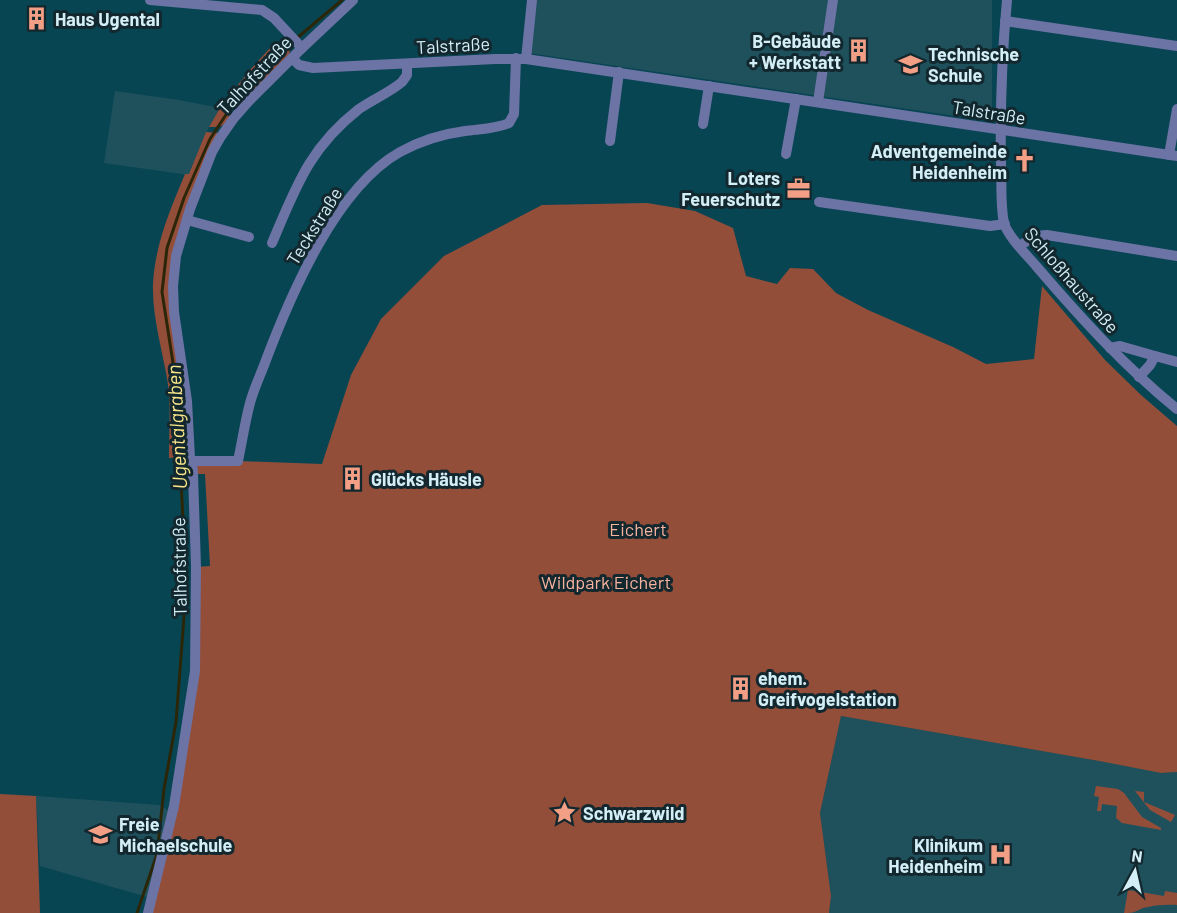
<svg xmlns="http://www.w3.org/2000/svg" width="1177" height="913" viewBox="0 0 1177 913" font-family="Barlow,sans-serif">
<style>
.built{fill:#1f515d}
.green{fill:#934e3a}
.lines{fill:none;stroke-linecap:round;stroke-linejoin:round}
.stream{stroke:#2c2609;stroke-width:3}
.street{stroke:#6c73a5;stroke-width:10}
.labels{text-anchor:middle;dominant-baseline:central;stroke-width:6;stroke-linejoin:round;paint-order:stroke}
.poi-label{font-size:18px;font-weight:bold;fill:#d3eef6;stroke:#12282e;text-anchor:start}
.street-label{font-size:18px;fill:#d3eef6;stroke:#12282e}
.park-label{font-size:18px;fill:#f7b39e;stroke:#12282e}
.water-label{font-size:20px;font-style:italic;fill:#fae58a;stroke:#12282e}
</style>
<rect width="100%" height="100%" fill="#084553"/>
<g class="built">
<path d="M535,0H992V112L983,120L529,53Z"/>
<path d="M115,91L179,100L220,108L209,127L189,175L104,163Z"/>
<path d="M841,716L1099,761L1161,773L1177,772V913H829L831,896L820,813Z"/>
<path d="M36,796L159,805L168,810L147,897L40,866Z"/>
</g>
<g class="green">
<path d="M288,39L291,47L289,54L241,105H236L224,102L250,70L270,48L275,51Z"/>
<path d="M220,108L230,111L231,116C223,127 222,127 209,127Z"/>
<path d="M206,132L219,133L174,246L185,457L169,458C169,433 171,408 168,384C163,351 152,318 153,284C155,245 170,210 185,174H189Z"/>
<path d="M647,203L695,211L733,228L746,276L777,284L790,268L813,269L836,293L868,310L953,347L986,364L1034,359L1042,286L1105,360L1141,395L1177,426V772L1161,773L1099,761L841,716L820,813L831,896L829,913H148L188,723L196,567L210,566L205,474H193L192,461H238L322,464L351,375L381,319L444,256L542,205Z"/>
<path d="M1096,786L1118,789L1124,793L1142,817L1161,828V830L1122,823L1116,818L1117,806L1102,804L1101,811H1097L1099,797L1094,796Z"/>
<path d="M1135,791L1144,792V802L1175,815L1171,822L1150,810Z"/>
<path d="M0,794L36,796L40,913H0Z"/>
<path d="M1128,890L1164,896L1165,891L1177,893V905C1167,904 1153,905 1143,908C1134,912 1135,913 1124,913Z"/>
</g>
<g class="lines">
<g class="stream">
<path d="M297,38L342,0"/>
<path d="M137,913L157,854L164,789L176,722L184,617L183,520L176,382L162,292L167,248L184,198L210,139L237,98L292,42"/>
</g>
<g class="street">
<path d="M150,0L262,10L274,18L302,48"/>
<path d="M1007,0C1002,54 1000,109 1001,164C1002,183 1000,204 1004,223C1008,237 1027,255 1037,267C1080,317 1125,367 1177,409"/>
<path d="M1005,21L1177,46"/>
<path d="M292,58L299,65L313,68L495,59H526L1177,156"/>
<path d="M526,59L532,0"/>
<path d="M818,102L833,0"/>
<path d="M703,124L709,86"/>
<path d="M610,141L619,72"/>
<path d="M786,154L796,99"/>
<path d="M1169,155L1177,109"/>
<path d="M819,202L990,226L1005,224"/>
<path d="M187,220L249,237"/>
<path d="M272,243C296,187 309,148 359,109C373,99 389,93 402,82L407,75V64"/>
<path d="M1019,246L1036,236L1047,235L1177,256"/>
<path d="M1110,348L1120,346L1155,356"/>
<path d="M1139,377L1150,365L1155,356L1177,362"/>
<path d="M192,461H238C242,442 245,422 250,403C254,388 261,374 266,360C291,294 336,188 400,152C420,141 442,134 465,131C479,129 496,129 509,123L514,114L516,58"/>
<path d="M148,913L174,806L195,671L196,567L193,474L192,461L190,458L187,401L174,312L173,286L176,256L190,209L212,152L220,138L234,118L249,101L302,48L353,0"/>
</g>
</g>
<defs>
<symbol id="building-bare" viewBox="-9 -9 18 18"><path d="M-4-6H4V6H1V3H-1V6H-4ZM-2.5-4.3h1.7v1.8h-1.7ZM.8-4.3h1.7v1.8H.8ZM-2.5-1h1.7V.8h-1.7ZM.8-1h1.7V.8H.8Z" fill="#f39f86" stroke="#12282e" stroke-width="2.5" paint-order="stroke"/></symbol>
<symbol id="school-bare" viewBox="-9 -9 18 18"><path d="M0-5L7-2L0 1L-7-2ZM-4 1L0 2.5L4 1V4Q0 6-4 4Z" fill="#f39f86" stroke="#12282e" stroke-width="2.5" paint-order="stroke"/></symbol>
<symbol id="church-bare" viewBox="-9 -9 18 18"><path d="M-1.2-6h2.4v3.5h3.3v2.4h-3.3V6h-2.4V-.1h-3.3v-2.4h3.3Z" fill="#f39f86" stroke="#12282e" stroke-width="2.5" paint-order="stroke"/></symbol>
<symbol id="office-bare" viewBox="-9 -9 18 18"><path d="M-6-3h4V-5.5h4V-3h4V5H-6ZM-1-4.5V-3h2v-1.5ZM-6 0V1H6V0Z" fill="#f39f86" stroke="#12282e" stroke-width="2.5" paint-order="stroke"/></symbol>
<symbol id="sight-bare" viewBox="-9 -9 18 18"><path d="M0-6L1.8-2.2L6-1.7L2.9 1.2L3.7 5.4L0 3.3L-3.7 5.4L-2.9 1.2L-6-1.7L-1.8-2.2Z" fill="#f39f86" stroke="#12282e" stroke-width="2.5" paint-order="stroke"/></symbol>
<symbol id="hospital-bare" viewBox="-9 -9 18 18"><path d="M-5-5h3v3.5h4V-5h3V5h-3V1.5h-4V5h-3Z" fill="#f39f86" stroke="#12282e" stroke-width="2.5" paint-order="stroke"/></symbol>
</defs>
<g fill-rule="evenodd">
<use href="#building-bare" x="20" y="2" width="33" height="33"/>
<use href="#building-bare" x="842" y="34" width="33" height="33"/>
<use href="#school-bare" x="894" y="48" width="33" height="33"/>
<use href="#church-bare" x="1008" y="144" width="33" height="33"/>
<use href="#office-bare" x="782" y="172" width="33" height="33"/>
<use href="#building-bare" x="336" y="462" width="33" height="33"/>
<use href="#building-bare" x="724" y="672" width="33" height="33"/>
<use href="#sight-bare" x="548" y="796" width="33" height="33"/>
<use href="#school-bare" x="84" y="818" width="33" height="33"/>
<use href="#hospital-bare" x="984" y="838" width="33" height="33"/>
</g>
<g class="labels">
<g class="poi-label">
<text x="55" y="19">Haus Ugental</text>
<text x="841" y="41" text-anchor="end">B-Gebäude<tspan x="841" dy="21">+ Werkstatt</tspan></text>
<text x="928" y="54">Technische<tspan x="928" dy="21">Schule</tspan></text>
<text x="1007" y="151" text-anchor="end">Adventgemeinde<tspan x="1007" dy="21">Heidenheim</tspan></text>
<text x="780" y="178" text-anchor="end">Loters<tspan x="780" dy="21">Feuerschutz</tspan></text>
<text x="371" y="479">Glücks Häusle</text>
<text x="758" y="678">ehem.<tspan x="758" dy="21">Greifvogelstation</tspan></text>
<text x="583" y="813">Schwarzwild</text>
<text x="119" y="824">Freie<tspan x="119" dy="21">Michaelschule</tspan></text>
<text x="983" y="845" text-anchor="end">Klinikum<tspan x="983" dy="21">Heidenheim</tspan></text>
</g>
<g class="street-label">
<text transform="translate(453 45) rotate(-3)">Talstraße</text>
<text transform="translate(254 75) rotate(-47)">Talhofstraße</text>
<text transform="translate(989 112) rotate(9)">Talstraße</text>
<text transform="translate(314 226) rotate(-58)">Teckstraße</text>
<text transform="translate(1072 280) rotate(49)">Schloßhaustraße</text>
<text transform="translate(179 567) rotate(-91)">Talhofstraße</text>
</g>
<g class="park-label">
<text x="638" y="529">Eichert</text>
<text x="606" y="582">Wildpark Eichert</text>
</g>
<g class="water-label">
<text transform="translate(176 427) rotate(-93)">Ugentalgraben</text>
</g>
</g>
<g transform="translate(1135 871) rotate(8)" stroke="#12282e" stroke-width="4.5" paint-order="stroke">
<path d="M0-4.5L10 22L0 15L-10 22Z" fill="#d3eef6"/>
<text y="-9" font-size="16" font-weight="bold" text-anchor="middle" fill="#d3eef6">N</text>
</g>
</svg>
